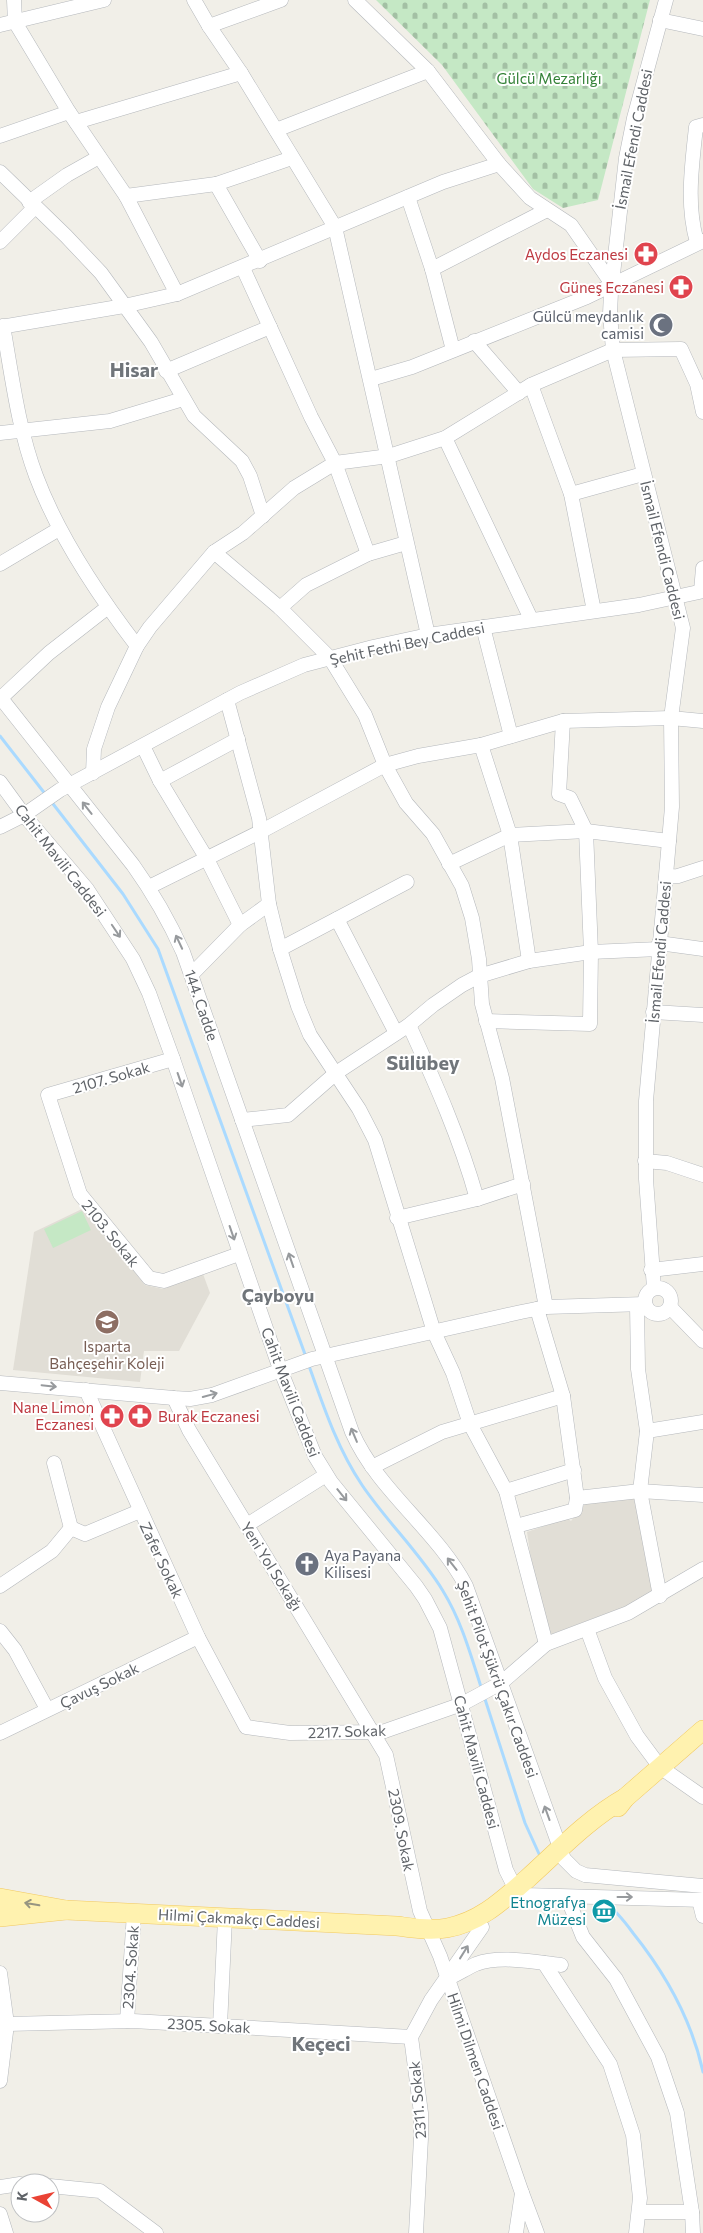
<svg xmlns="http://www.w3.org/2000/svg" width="703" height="2233" viewBox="0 0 703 2233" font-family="Commissioner,sans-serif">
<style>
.education{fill:#e1ded6}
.cemetery{fill:url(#cemetery-stones)}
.pitch{fill:#c5e8c5}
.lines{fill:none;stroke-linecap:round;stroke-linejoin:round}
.stream{stroke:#aadaff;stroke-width:3}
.minor-casing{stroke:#b5b8bc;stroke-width:15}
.major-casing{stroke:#f2c960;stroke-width:20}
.minor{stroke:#fff;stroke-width:14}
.major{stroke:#fff2af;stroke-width:19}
.oneway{stroke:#979a9d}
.oneway2{stroke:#979581}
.labels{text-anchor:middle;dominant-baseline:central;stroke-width:4;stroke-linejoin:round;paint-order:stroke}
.park-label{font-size:15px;fill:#348238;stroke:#fff}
.street-label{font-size:15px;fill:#5f6368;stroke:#fff}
.health-label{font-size:15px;fill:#be3a42;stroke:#fff;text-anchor:end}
.worship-label{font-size:15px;fill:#5b616d;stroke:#fff;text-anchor:end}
.education-label{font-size:15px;fill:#785e54;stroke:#fff}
.culture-label{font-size:15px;fill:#0d838f;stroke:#fff;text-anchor:end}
.quarter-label{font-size:18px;font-weight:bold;fill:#70757a;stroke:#fff}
.district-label{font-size:20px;font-weight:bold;fill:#70757a;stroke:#fff}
</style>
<defs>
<pattern id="cemetery-stones" width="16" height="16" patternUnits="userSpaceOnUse" patternTransform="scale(1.25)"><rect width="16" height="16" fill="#c5e8c5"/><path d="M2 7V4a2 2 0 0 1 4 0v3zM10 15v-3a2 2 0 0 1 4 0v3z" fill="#a3c0a4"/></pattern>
</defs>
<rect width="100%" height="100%" fill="#f1efe8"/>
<g class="education">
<path d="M84,1208L145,1285L163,1289L203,1274L210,1293L179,1351H144L140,1382L13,1370L34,1232Z"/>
<path d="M634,1498L655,1589L640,1601L549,1635L535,1587L527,1532L567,1518L571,1521L586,1503Z"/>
</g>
<path class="cemetery" d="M376,0H650L598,200L563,208L533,189L442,65Z"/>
<path class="pitch" d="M82,1211L91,1230L53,1248L44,1229Z"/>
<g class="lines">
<g class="stream">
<path d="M0,736L46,795"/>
<path d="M50,800L123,894L158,949L306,1357"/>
<path d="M308,1363C323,1405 337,1448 362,1485C387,1522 420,1553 443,1591C462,1622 471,1656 482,1690"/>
<path d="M484,1696L525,1823L540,1856"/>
<path d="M604,1902C616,1910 625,1922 633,1933C665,1973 692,2021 703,2072"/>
</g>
<defs>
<g id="minor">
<path d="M14,0L15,22L69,112L126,196L177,294"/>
<path d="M194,0L209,26L241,73L335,227L428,635"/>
<path d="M355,0L428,71L499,164L530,198L571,225L612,284"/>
<path d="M660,20L703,29"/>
<path d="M0,25L104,0"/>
<path d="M209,26L281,0"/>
<path d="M76,122L241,73"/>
<path d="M276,130L428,71"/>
<path d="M0,136L69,112"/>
<path d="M0,172L66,236L101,273L151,342L194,416L242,461L250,476L263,516"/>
<path d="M216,184L260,261"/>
<path d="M126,196L216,184L292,158"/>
<path d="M408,197L432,269L453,350"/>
<path d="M29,202L67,175L99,157"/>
<path d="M0,242L35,207"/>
<path d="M697,242C686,205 692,165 696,127L703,125"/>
<path d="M243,268L311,417L335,463L368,554"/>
<path d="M432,269L547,210"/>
<path d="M3,326C12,376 18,428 36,476C58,535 98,595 137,646"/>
<path d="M0,327L124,306L177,294L443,182L499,164"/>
<path d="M474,341L519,393"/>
<path d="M166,371L270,327"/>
<path d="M371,379L412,367L587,297L703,241"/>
<path d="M531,385L571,494L594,611"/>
<path d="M0,433L110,421L183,399"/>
<path d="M445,438L531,619"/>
<path d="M571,494L643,474"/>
<path d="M214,552L280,608L330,658L365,715L385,765L406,803L433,834L462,886L472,918L479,959L482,1004L502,1078L546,1307"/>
<path d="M0,564L59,529"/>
<path d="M701,591L703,568"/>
<path d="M280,608L306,585L368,554L406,543"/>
<path d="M483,627L511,736"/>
<path d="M0,697L133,865C153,893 169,921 183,952L352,1432C378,1491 436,1529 466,1586L564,1859L576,1871L585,1875L703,1886"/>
<path d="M1,698L49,653L108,607"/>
<path d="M227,700L259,818L269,904L280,949L298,1006L310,1035L359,1109L375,1140L434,1332L453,1373L470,1424L506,1491L546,1644"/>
<path d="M481,745L510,835L529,961"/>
<path d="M143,746L160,781L207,859L240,925"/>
<path d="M93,773L94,749L108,707L137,646L150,627L214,552L243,533L294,488L335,463L389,456L445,438L531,385L613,350L681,349L697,384L703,412"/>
<path d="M160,781L238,739"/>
<path d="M0,782L24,815L87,889L133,959L149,993L173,1059L280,1369L315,1456L331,1482L416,1586L425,1599L440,1628L506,1870L513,1884L524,1895L703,1900"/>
<path d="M0,827L24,815L60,790L240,693L304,665L373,647L428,635L639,605L703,591"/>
<path d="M449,864L510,835L586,831L669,841"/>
<path d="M666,877L678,876L703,868"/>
<path d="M149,887L260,832L385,765L418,756L481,745L563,721L671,718L703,721"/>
<path d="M337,919L396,1033"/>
<path d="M659,943L703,949"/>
<path d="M280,949L407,882"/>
<path d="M191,975L240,925L269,904"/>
<path d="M653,1012L703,1015"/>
<path d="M486,1021L590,1024L591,952L586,831L570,798L559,794L563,721"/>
<path d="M409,1025C435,1082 460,1138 477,1199"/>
<path d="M173,1059L48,1095L80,1194L149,1278L164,1281L239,1254"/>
<path d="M242,1120L288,1115L336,1073L409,1025L433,1005L462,985L479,976L529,961L591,952L659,949"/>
<path d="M645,1161L667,1163L703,1175"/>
<path d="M397,1218L477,1199L523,1184"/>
<path d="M651,1270L703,1264"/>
<circle cx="658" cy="1301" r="13"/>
<path d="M654,1288L646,1179V1101L672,807L671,718L683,628L613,350L610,314L611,292L626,158L634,118L666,0"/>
<path d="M637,1305L638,1369L647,1431L640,1491L660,1596"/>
<path d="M670,1307L703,1341"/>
<path d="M0,1383L174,1398L190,1399L212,1395L312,1359L521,1312L546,1307L645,1304"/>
<path d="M86,1390L198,1637L246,1727L290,1733L382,1732L462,1704L501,1683L546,1644L628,1613L703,1569"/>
<path d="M174,1398L189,1430L386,1755L420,1911L440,1956L522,2193"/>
<path d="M647,1431L703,1422"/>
<path d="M54,1463L71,1528"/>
<path d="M372,1467L442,1432L563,1396"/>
<path d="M506,1491L574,1470"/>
<path d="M577,1498L640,1491L703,1495"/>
<path d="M247,1525L326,1475"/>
<path d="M516,1526L575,1510L577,1498L563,1396L537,1309"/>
<path d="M0,1586L52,1551L71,1528L85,1534L140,1511"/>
<path d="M587,1629L605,1678L637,1736L660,1767L703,1797"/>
<path d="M0,1631L15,1650L47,1709"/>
<path d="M0,1733L198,1637"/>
<path d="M567,1897L583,1937L616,1979L658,2057L677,2113L692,2212L693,2233"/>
<path d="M699,1900L703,1916"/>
<path d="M544,1963L610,2064L633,2135L640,2198L636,2233"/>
<path d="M0,1973L7,2024L0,2081"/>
<path d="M449,1978C458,1974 467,1968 476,1964C499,1955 537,1962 561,1965"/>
<path d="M127,2021L134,1913"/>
<path d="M7,2024L133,2021L411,2037"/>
<path d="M220,2026L225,1918"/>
<path d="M50,2186L100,2191L156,2233"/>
<path d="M0,2187L20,2184"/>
<path d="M639,2212H692"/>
<path d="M0,2214L6,2233"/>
<path d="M416,2233L421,2138V2113L411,2037L431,2000L482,1927"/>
<path d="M516,2233L522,2193L537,2233"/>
</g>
<g id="major">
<path d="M618,1807L625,1798L703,1730"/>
<path d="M0,1898L66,1910L0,1917"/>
<path d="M66,1910L397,1926C413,1928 430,1931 447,1928C480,1922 503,1900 527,1879C558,1851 588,1819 625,1798"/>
</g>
</defs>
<use href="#minor" class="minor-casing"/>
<use href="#major" class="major-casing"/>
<use href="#minor" class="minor"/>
<use href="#major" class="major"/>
</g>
<defs><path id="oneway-shaft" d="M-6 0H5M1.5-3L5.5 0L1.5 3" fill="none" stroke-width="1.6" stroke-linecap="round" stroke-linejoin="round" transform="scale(1.25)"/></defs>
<g class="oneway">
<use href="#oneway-shaft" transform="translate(87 808) rotate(-128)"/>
<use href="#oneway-shaft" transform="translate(116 931) rotate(56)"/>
<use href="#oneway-shaft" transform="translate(179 942) rotate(-115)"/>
<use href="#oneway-shaft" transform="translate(180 1080) rotate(71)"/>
<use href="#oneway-shaft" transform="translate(232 1233) rotate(71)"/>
<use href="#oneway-shaft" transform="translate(291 1260) rotate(-109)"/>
<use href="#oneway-shaft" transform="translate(49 1386) rotate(6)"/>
<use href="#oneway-shaft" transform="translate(210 1395) rotate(-15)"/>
<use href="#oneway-shaft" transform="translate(354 1435) rotate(-113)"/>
<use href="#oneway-shaft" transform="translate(342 1495) rotate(51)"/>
<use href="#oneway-shaft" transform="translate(452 1564) rotate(-128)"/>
<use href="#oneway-shaft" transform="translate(547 1813) rotate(-110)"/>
<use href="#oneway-shaft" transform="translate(625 1897)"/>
<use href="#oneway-shaft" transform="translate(464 1952) rotate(-58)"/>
</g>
<use class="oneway2" href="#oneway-shaft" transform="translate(32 1904) rotate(-170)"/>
<defs>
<symbol id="pharmacy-disc" viewBox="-11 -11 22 22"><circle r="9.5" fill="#e0444e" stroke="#fff"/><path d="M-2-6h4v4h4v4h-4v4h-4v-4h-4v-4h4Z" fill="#fff"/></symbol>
<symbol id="mosque-disc" viewBox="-11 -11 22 22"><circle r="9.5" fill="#6b7280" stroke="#fff"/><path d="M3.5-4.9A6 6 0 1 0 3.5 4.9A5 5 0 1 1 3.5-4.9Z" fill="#fff"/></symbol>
<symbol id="school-disc" viewBox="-11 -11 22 22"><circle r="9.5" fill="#8d6e63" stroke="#fff"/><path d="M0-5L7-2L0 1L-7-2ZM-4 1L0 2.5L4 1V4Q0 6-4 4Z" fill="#fff"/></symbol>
<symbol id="church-disc" viewBox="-11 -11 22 22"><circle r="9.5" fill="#6b7280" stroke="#fff"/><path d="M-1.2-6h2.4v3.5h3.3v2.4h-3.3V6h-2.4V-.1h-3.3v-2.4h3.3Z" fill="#fff"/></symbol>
<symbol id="museum-disc" viewBox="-11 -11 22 22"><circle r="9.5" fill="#0f9aa8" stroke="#fff"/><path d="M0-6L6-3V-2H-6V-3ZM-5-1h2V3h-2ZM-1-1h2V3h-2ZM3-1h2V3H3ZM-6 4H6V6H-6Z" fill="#fff"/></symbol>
</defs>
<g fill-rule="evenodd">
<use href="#pharmacy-disc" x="632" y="240" width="28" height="28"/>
<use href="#pharmacy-disc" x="667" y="273" width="28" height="28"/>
<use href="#mosque-disc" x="647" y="311" width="28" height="28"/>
<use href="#school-disc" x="93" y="1308" width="28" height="28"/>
<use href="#pharmacy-disc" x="98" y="1402" width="28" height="28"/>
<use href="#pharmacy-disc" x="126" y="1402" width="28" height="28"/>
<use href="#church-disc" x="293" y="1550" width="28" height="28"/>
<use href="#museum-disc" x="590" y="1897" width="28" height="28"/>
</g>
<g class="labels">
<g class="park-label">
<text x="549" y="78">Gülcü Mezarlığı</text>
</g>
<g class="street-label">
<text transform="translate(633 139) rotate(-79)">İsmail Efendi Caddesi</text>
<text transform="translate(663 550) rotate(76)">İsmail Efendi Caddesi</text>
<text transform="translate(407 643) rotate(-12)">Şehit Fethi Bey Caddesi</text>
<text transform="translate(61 860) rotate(52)">Cahit Mavili Caddesi</text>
<text transform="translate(659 952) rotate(-85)">İsmail Efendi Caddesi</text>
<text transform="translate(202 1005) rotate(71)">144. Cadde</text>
<text transform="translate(111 1077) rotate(-16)">2107. Sokak</text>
<text transform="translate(111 1233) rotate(51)">2103. Sokak</text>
<text transform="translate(291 1392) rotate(69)">Cahit Mavili Caddesi</text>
<text transform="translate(162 1560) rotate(65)">Zafer Sokak</text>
<text transform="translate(272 1566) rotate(58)">Yeni Yol Sokağı</text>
<text transform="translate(498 1679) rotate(70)">Şehit Pilot Şükrü Çakır Caddesi</text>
<text transform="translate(99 1685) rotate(-26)">Çavuş Sokak</text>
<text transform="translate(347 1731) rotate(-2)">2217. Sokak</text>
<text transform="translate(477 1762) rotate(75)">Cahit Mavili Caddesi</text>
<text transform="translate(402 1830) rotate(79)">2309. Sokak</text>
<text transform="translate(239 1918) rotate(3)">Hilmi Çakmakçı Caddesi</text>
<text transform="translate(130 1967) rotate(-86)">2304. Sokak</text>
<text transform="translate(209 2025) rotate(3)">2305. Sokak</text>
<text transform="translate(476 2061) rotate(71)">Hilmi Dilmen Caddesi</text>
<text transform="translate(417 2100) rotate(-95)">2311. Sokak</text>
</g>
<g class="health-label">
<text x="628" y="254">Aydos Eczanesi</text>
<text x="664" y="287">Güneş Eczanesi</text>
<text x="94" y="1407">Nane Limon<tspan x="94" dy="17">Eczanesi</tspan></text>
<text x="158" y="1416" text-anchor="start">Burak Eczanesi</text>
</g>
<g class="worship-label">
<text x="644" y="316">Gülcü meydanlık<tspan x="644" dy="17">camisi</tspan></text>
<text x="324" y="1555" text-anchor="start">Aya Payana<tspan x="324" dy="17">Kilisesi</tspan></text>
</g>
<g class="education-label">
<text x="107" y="1346">Isparta<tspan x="107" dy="17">Bahçeşehir Koleji</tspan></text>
</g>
<g class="culture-label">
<text x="586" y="1902">Etnografya<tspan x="586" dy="17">Müzesi</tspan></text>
</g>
<g class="quarter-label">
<text x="278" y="1295">Çayboyu</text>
</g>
<g class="district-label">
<text x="134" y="369">Hisar</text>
<text x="423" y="1062">Sülübey</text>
<text x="321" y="2043">Keçeci</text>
</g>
</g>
<g transform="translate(35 2198) rotate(278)"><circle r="24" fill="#ffffff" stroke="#bfc1c3"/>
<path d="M0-4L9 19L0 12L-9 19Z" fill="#ea4335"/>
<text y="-8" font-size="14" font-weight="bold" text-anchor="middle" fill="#5f6368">K</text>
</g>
</svg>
